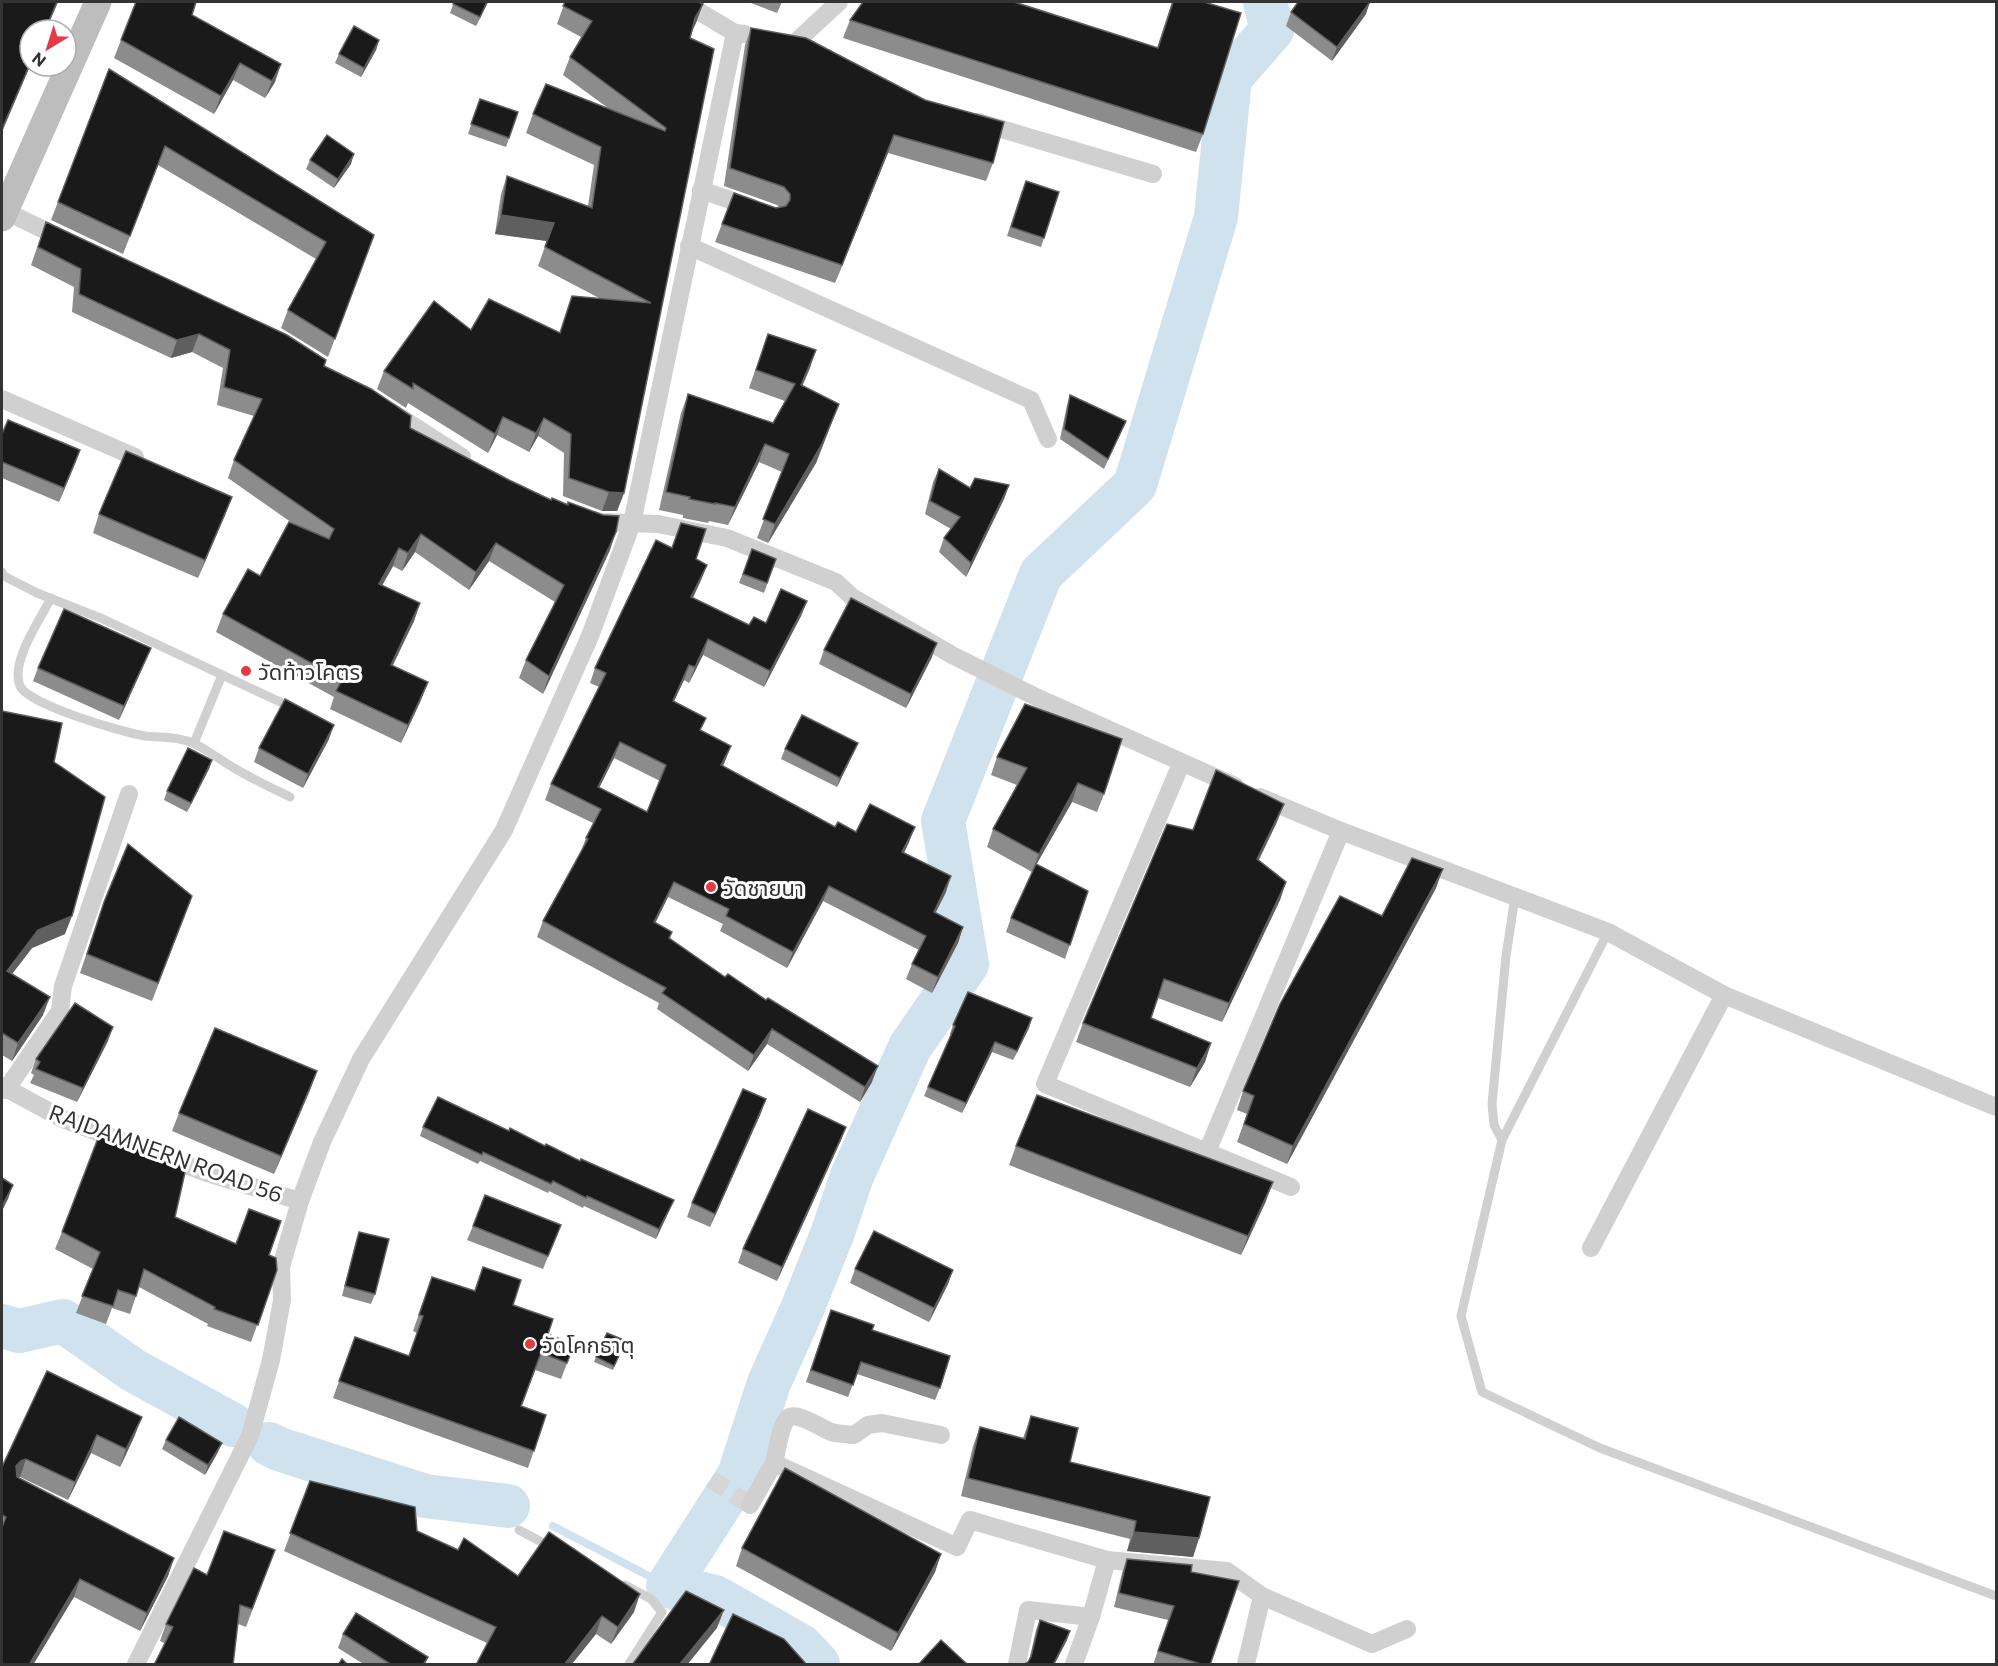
<svg xmlns="http://www.w3.org/2000/svg" width="1998" height="1666" viewBox="0 0 1998 1666" font-family="Commissioner,'Noto Sans Thai',sans-serif">
<style>
.lines{fill:none;stroke-linecap:round;stroke-linejoin:round}
.stream{stroke:#cfe2ee;stroke-width:8}
.river{stroke:#cfe2ee;stroke-width:44}
.street-tunnel{stroke:#d6d6d6;stroke-width:18;stroke-dasharray:18 9;stroke-linecap:butt}
.lane{stroke:#d0d0d0;stroke-width:9}
.street{stroke:#d0d0d0;stroke-width:18}
.secondary{stroke:#bdbdbd;stroke-width:27}
.wall{fill:#8c8c8c;fill-rule:evenodd}
.shaded-wall{fill:#5f5f5f}
.building{fill:#1a1a1a;stroke:#5f5f5f;stroke-width:1.5;fill-rule:evenodd}
.poi-dot{fill:#e63946;stroke:#fff;stroke-width:2}
.labels{text-anchor:middle;dominant-baseline:central;stroke-width:6;stroke-linejoin:round;paint-order:stroke}
.poi-label{font-size:22px;fill:#333;stroke:#fff;text-anchor:start}
.street-label{font-size:22px;fill:#333;stroke:#fff}
</style>
<rect width="100%" height="100%" fill="#fff"/>
<g class="lines">
<path class="stream" d="M553,1526L668,1586"/>
<g class="river">
<path d="M2,1326L19,1331L63,1321L133,1370L233,1425"/>
<path d="M269,1444L279,1449L425,1496L508,1506"/>
<path d="M818,1664L801,1646L715,1597L668,1586L739,1475L769,1383L803,1307L833,1232L852,1176L910,1047L967,964L943,821L1041,574L1135,485L1216,217L1230,78L1272,30L1265,2"/>
</g>
<path class="street-tunnel" d="M711,1479L750,1505"/>
<g class="lane">
<path d="M2,572L4,576L37,593L103,619L293,708"/>
<path d="M51,598C40,620 10,662 20,686C27,704 124,733 145,736C162,738 178,736 195,744C211,752 226,764 241,772C257,781 274,789 290,797"/>
<path d="M194,743L222,675"/>
<path d="M1608,932L1502,1140L1461,1316L1482,1392L1600,1448L1996,1596"/>
<path d="M1502,1140L1494,1125L1492,1104L1506,956L1515,897"/>
<path d="M519,1530L551,1547"/>
<path d="M625,1585L651,1599L662,1612L629,1664"/>
</g>
<g class="street">
<path d="M683,2L735,33L745,34"/>
<path d="M798,40L839,2"/>
<path d="M978,122L1153,174"/>
<path d="M701,190L753,208"/>
<path d="M5,211L65,240"/>
<path d="M689,246L1031,400L1048,439"/>
<path d="M2,399L135,457"/>
<path d="M392,412L462,457"/>
<path d="M594,520L600,522L658,524L727,538L836,582L852,597L952,655L1036,697L1235,786"/>
<path d="M1181,764L1045,1084L1207,1152L1341,831"/>
<path d="M1260,797L1341,831L1608,932L1724,995L1996,1107"/>
<path d="M2,1086L63,1119L210,1174L300,1201"/>
<path d="M6,1090L60,1011L63,986L129,794"/>
<path d="M1207,1152L1291,1187"/>
<path d="M1591,1248L1724,995"/>
<path d="M774,1463C777,1452 780,1425 788,1418C796,1411 821,1428 831,1432C838,1434 846,1434 854,1435L868,1425L882,1423L941,1435"/>
<path d="M750,1505L774,1463L957,1547L970,1520L1107,1560L1091,1617L1074,1664"/>
<path d="M1107,1560L1227,1571L1262,1596L1372,1644L1407,1629"/>
<path d="M136,1664L250,1436L271,1360L282,1300L281,1267L300,1201L322,1142L361,1059L504,830L590,636L632,523L735,33"/>
<path d="M1017,1664L1028,1610L1091,1617"/>
<path d="M1246,1664L1262,1596"/>
</g>
<path class="secondary" d="M2,218L98,2"/>
</g>
<g class="wall">
<path d="M136,2L192,15L275,82L265,98L233,80L214,114L114,58Z"/>
<path d="M454,2H488L476,26L450,13Z"/>
<path d="M565,2L703,4L690,38L624,493L617,511H602L563,496L564,453L538,436L529,452L497,435L488,453L408,403L406,408L377,389L384,371L471,330L559,333L601,299L538,266L547,241L495,234L501,194L507,176L588,206L594,165L526,133L533,114L608,108L563,75L570,57L581,37L557,24Z"/>
<path d="M751,2H782L777,13L751,3Z"/>
<path d="M1172,2L1203,134L1196,152L843,38L850,20L1157,48Z"/>
<path d="M1291,12L1366,14L1332,61L1286,26Z"/>
<path d="M751,28L993,163L986,181L888,153L835,283L715,242L722,224L779,207L777,205L724,186L745,45Z"/>
<path d="M379,40L376,50L361,77L335,63L339,54Z"/>
<path d="M109,69L374,235L328,357L281,328L288,310L316,259L158,165L123,254L51,220Z"/>
<path d="M480,99L518,112L506,147L468,134Z"/>
<path d="M310,160L351,164L334,188L306,169Z"/>
<path d="M1022,190L1044,238L1041,247L1007,236Z"/>
<path d="M46,222L324,366L410,428L509,480L551,500L567,505L568,502L610,550L543,694L519,678L526,660L555,602L489,561L469,590L415,552L402,571L393,566L382,585L420,603L414,621L393,665L421,700L401,743L330,709L334,697L216,632L223,614L260,576L295,525L228,478L234,460L254,416L217,405L223,368L192,352L171,358L72,312L74,287L31,265Z"/>
<path d="M768,334L816,350L802,385L832,422L816,463L768,543L757,538L782,472L759,462L728,525L709,521L708,523L683,518V515L659,510L681,413L688,394L773,423L785,401L749,388Z"/>
<path d="M1070,395L1126,421L1122,430L1104,469L1060,439L1067,405Z"/>
<path d="M2,434L80,450L59,502L2,478Z"/>
<path d="M939,469L970,488L1009,485L1004,499L966,577L939,552L944,538L951,529L925,514L933,482Z"/>
<path d="M232,497L225,515L198,578L93,533L99,514Z"/>
<path d="M752,549L776,559L764,593L739,583Z"/>
<path d="M696,559L707,565L701,580L693,598L749,625L766,623L807,601L801,616L764,687L703,655L689,683L684,680L674,701L701,731L731,746L723,766L835,827L856,832L915,827L909,842L904,853L946,892L935,913L963,927L958,943L932,993L906,979L912,964L919,950L823,901L787,968L720,931L723,924L668,897L655,923L672,932L670,939L872,1082L860,1102L767,1044L748,1071L657,1009L659,1003L537,937L543,921L581,851L586,838L593,823L545,800L551,784L599,687L590,683L595,668ZM614,758L660,781L647,812L599,788Z"/>
<path d="M151,648L145,662L119,720L33,681L38,668Z"/>
<path d="M824,650L932,657L906,708L819,664Z"/>
<path d="M1025,704L1104,794L1097,812L1072,802L1036,865L1088,891L1065,959L1006,932L1011,918L1032,872L987,847L993,829L1017,785L991,775L997,757Z"/>
<path d="M2,711L54,762L65,934L32,948L12,974L43,1015L12,1061L2,1055Z"/>
<path d="M329,739L303,788L254,762L259,748Z"/>
<path d="M785,749L854,752L837,787L781,759Z"/>
<path d="M212,760L209,769L187,812L164,800L167,791Z"/>
<path d="M1277,822L1259,860L1286,882L1280,900L1222,1022L1158,998L1151,1018L1211,1043L1205,1062L1190,1087L1076,1042L1083,1023Z"/>
<path d="M1436,888L1287,1164L1237,1142L1247,1114L1237,1110L1243,1091L1382,916Z"/>
<path d="M104,902L185,915L152,1001L80,973Z"/>
<path d="M953,1025L1029,1028L1013,1060L992,1052L962,1113L924,1096L951,1035L950,1034Z"/>
<path d="M108,1041L77,1102L30,1083L34,1075L31,1073L36,1059Z"/>
<path d="M317,1071L310,1090L274,1174L172,1131L179,1113Z"/>
<path d="M761,1113L710,1227L687,1217L692,1203Z"/>
<path d="M423,1127L509,1131L674,1200L670,1209L656,1239L584,1206L583,1208L549,1191L548,1193L480,1161L478,1164L420,1136Z"/>
<path d="M841,1140L777,1281L738,1263L743,1249Z"/>
<path d="M1016,1146L1266,1201L1241,1255L1009,1165Z"/>
<path d="M175,1217L236,1244L269,1255L277,1270L251,1342L207,1326L208,1324L139,1287L130,1314L112,1308L106,1324L76,1313L93,1269L55,1249L62,1232Z"/>
<path d="M561,1225L543,1269L467,1240L473,1226Z"/>
<path d="M359,1232L375,1294L371,1304L342,1296L356,1241Z"/>
<path d="M483,1267L513,1305L548,1334L574,1345L561,1379L535,1370L522,1406L546,1415L528,1468L333,1398L355,1337L409,1356L417,1333L413,1331L432,1277L474,1291Z"/>
<path d="M855,1269L953,1270L948,1284L929,1322L850,1283Z"/>
<path d="M831,1310L872,1330L940,1388L935,1400L857,1374L848,1397L806,1382Z"/>
<path d="M624,1346L613,1370L594,1362L596,1357Z"/>
<path d="M47,1371L135,1435L120,1467L91,1453L68,1500L20,1477H18L174,1558L168,1576L140,1631L74,1597L2,1665V1467Z"/>
<path d="M1031,1416L1070,1462L1199,1538L1193,1557L1127,1551L1130,1539L961,1496L973,1446L980,1427L1023,1438Z"/>
<path d="M166,1440L218,1452L205,1475L162,1449Z"/>
<path d="M310,1481L417,1531L518,1576L634,1612L611,1644L596,1634L571,1665H476L487,1643L284,1551Z"/>
<path d="M742,1548L941,1554L935,1572L891,1651L736,1566Z"/>
<path d="M275,1550L246,1627L238,1624L164,1643L160,1641L166,1624L207,1575Z"/>
<path d="M1127,1559L1191,1572L1210,1665H1153L1168,1620L1114,1607L1122,1573Z"/>
<path d="M1040,1620L1070,1631L1067,1640L1054,1665H1023L1029,1661L1036,1630Z"/>
<path d="M343,1634L428,1657L425,1665H365L338,1648Z"/>
</g>
<g class="shaded-wall">
<path d="M57,2H58L46,30H45Z"/>
<path d="M487,2H488L476,26L480,17Z"/>
<path d="M1370,2L1366,14L1332,61L1337,47Z"/>
<path d="M703,4L696,23L689,37L695,18Z"/>
<path d="M379,40L376,50L361,77L364,68Z"/>
<path d="M240,63L233,80L214,114L221,96Z"/>
<path d="M30,64V66L2,132V129Z"/>
<path d="M281,64L275,82L265,98L272,81Z"/>
<path d="M894,135L888,153L835,283L842,265Z"/>
<path d="M354,154L351,164L334,188L338,179Z"/>
<path d="M501,215L554,223L547,241L495,234Z"/>
<path d="M199,334L192,352L171,358L177,340Z"/>
<path d="M816,350L810,368L795,403L801,385Z"/>
<path d="M839,404L816,463L768,543L775,524Z"/>
<path d="M503,417L497,435L488,453L495,434Z"/>
<path d="M544,418L538,436L529,452L536,433Z"/>
<path d="M765,444L759,462L728,525L735,507Z"/>
<path d="M80,450L75,464L59,502L64,488Z"/>
<path d="M1009,485L1004,499L966,577L971,563Z"/>
<path d="M609,492L624,493L617,511H602Z"/>
<path d="M232,497L225,515L198,578L205,560Z"/>
<path d="M616,532L610,550L543,694L549,676Z"/>
<path d="M421,534L415,552L402,571L408,553Z"/>
<path d="M496,543L489,561L469,590L476,572Z"/>
<path d="M399,548L393,566L373,602L379,584Z"/>
<path d="M707,565L701,580L686,612L691,597Z"/>
<path d="M807,601L801,616L764,687L770,671Z"/>
<path d="M420,603L414,621L384,683L391,665Z"/>
<path d="M708,639L703,655L689,683L695,667Z"/>
<path d="M937,643L932,657L906,708L911,694Z"/>
<path d="M151,648L145,662L119,720L124,706Z"/>
<path d="M689,665L684,680L667,716L673,701Z"/>
<path d="M428,682L421,700L401,743L408,725Z"/>
<path d="M334,725L329,739L303,788L308,774Z"/>
<path d="M620,742L614,758L592,802L598,787Z"/>
<path d="M858,743L854,752L837,787L840,778Z"/>
<path d="M731,746L725,761L716,781L721,765Z"/>
<path d="M212,760L209,769L187,812L191,803Z"/>
<path d="M1078,783L1072,802L1032,872L1039,854Z"/>
<path d="M1284,804L1277,822L1250,877L1257,859Z"/>
<path d="M915,827L909,842L897,867L902,852Z"/>
<path d="M1443,869L1436,888L1287,1164L1293,1146Z"/>
<path d="M951,876L946,892L928,928L934,912Z"/>
<path d="M674,882L668,897L648,938L654,922Z"/>
<path d="M1286,882L1280,900L1222,1022L1229,1003Z"/>
<path d="M829,886L823,901L787,968L793,952Z"/>
<path d="M72,916L65,934L32,948L2,987L7,971L38,930Z"/>
<path d="M963,927L958,943L932,993L938,977Z"/>
<path d="M50,997L43,1015L12,1061L18,1043Z"/>
<path d="M1032,1018L1029,1028L1013,1060L1017,1051Z"/>
<path d="M113,1027L108,1041L77,1102L83,1088Z"/>
<path d="M772,1029L767,1044L748,1071L754,1055Z"/>
<path d="M995,1042L992,1052L962,1113L966,1103Z"/>
<path d="M1211,1043L1205,1062L1190,1087L1197,1068Z"/>
<path d="M878,1066L872,1082L860,1102L865,1087Z"/>
<path d="M317,1071L310,1090L274,1174L281,1156Z"/>
<path d="M766,1099L761,1113L710,1227L715,1214Z"/>
<path d="M846,1127L841,1140L777,1281L782,1267Z"/>
<path d="M1273,1182L1266,1201L1241,1255L1248,1236Z"/>
<path d="M13,1185L8,1199L2,1211V1206Z"/>
<path d="M674,1200L670,1209L656,1239L659,1229Z"/>
<path d="M953,1270L948,1284L929,1322L934,1308Z"/>
<path d="M142,1417L135,1435L120,1467L126,1449Z"/>
<path d="M97,1435L91,1453L68,1500L75,1482Z"/>
<path d="M222,1443L218,1452L205,1475L208,1465Z"/>
<path d="M26,1459L20,1477L14,1478L16,1466L21,1461Z"/>
<path d="M1134,1532L1199,1538L1193,1557L1127,1551Z"/>
<path d="M941,1554L935,1572L891,1651L898,1633Z"/>
<path d="M174,1558L168,1576L140,1631L147,1613Z"/>
<path d="M80,1579L74,1597L33,1665H29Z"/>
<path d="M640,1594L634,1612L611,1644L618,1627Z"/>
<path d="M724,1610L717,1628L687,1665H679Z"/>
<path d="M602,1616L596,1634L571,1665H564Z"/>
<path d="M1070,1631L1067,1640L1054,1665H1053Z"/>
</g>
<g class="building">
<path d="M2,2H57L45,30H30V64L2,129Z"/>
<path d="M136,2H196L192,15L281,64L272,81L240,63L221,96L121,40Z"/>
<path d="M454,2H487L480,17L453,4Z"/>
<path d="M565,2H698L703,4L695,18L690,38L714,49L624,493L609,492L569,478L571,434L544,418L536,433L503,417L495,434L413,383V389L384,371L434,301L471,330L489,299L560,333L572,296L651,303L545,247L554,223L501,215L507,176L592,208L601,147L533,114L546,84L665,131L666,128L570,57L592,21L563,6Z"/>
<path d="M863,2H1014L1158,48L1173,2H1204L1241,13L1203,134L850,20Z"/>
<path d="M1298,2H1370L1337,47L1291,12Z"/>
<path d="M354,26L379,40L364,68L339,54Z"/>
<path d="M751,28L806,38L925,100L1004,122L993,163L894,135L842,265L722,224L734,193L776,208L786,206L790,200V194L784,187L730,168Z"/>
<path d="M109,69L374,235L335,339L288,310L326,242L165,146L130,236L58,202Z"/>
<path d="M480,99L518,112L509,138L471,124Z"/>
<path d="M327,135L354,154L338,179L310,160Z"/>
<path d="M1026,181L1059,192L1044,238L1011,227Z"/>
<path d="M46,222L287,335L326,360L324,366L371,389L411,416L410,428L509,480L551,500L552,498L568,505V502L603,515L619,516L616,532L549,676L526,660L564,585L496,543L476,572L421,534L408,553L399,548L379,584L420,603L391,665L428,682L408,725L336,691L342,680L223,614L248,569L260,576L289,522L329,539L334,529L234,460L262,399L224,387L230,350L199,334L177,340L79,294L81,269L38,247Z"/>
<path d="M768,334L816,350L801,385L839,404L822,444L775,524L763,519L789,454L765,444L735,507L715,503V504L689,499L690,497L666,492L688,394L773,423L795,384L756,370Z"/>
<path d="M1070,395L1126,421L1108,459L1064,429Z"/>
<path d="M8,420L80,450L64,488L2,462V434Z"/>
<path d="M126,451L232,497L205,560L99,514Z"/>
<path d="M939,469L970,488L975,478L1009,485L971,563L944,538L960,517L930,501Z"/>
<path d="M681,523L706,529L696,559L707,565L691,597L749,625L754,617L766,623L781,589L807,601L770,671L708,639L695,667L689,665L673,701L706,718L700,730L731,746L721,765L835,827L838,822L856,832L870,804L915,827L902,852L951,876L934,912L963,927L938,977L912,964L926,936L829,886L793,952L726,916L729,909L674,882L654,922L672,932L669,938L725,977L728,974L766,1000L768,998L878,1066L865,1087L772,1029L754,1055L662,993L666,988L543,921L588,839L586,838L601,809L551,784L606,673L595,668L656,540L672,548ZM620,742L666,765L647,812L598,787Z"/>
<path d="M752,549L776,559L767,583L743,574Z"/>
<path d="M851,598L937,643L911,694L824,650Z"/>
<path d="M64,609L151,648L124,706L38,668Z"/>
<path d="M285,699L334,725L308,774L259,748Z"/>
<path d="M1025,704L1122,739L1104,794L1078,783L1039,854L993,829L1027,768L997,757Z"/>
<path d="M2,711L62,723L54,762L105,797L72,916L38,930L7,971L50,997L18,1043L2,1033Z"/>
<path d="M802,715L858,743L840,778L785,749Z"/>
<path d="M188,748L212,760L191,803L167,791Z"/>
<path d="M1216,770L1284,804L1257,859L1286,882L1229,1003L1164,979L1151,1018L1211,1043L1197,1068L1083,1023L1167,824L1193,830Z"/>
<path d="M128,844L192,896L158,983L87,954L104,902Z"/>
<path d="M1412,858L1443,869L1293,1146L1244,1124L1254,1096L1243,1091L1280,1004L1340,896L1382,916Z"/>
<path d="M1036,864L1088,891L1070,945L1011,918Z"/>
<path d="M968,992L1032,1018L1017,1051L995,1042L966,1103L928,1087L955,1026L953,1025Z"/>
<path d="M75,1003L113,1027L83,1088L36,1069L40,1062L36,1059Z"/>
<path d="M215,1028L317,1071L281,1156L179,1113Z"/>
<path d="M743,1089L766,1099L715,1214L692,1203Z"/>
<path d="M1037,1095L1273,1182L1248,1236L1016,1146Z"/>
<path d="M438,1097L509,1131L510,1128L545,1146L546,1144L580,1161L581,1159L674,1200L659,1229L587,1196L586,1198L553,1181L551,1184L483,1152L482,1155L423,1127Z"/>
<path d="M808,1109L846,1127L782,1267L743,1249Z"/>
<path d="M100,1133L186,1168L175,1217L236,1244L249,1209L281,1221L269,1255L276,1258L277,1270L258,1325L214,1309L215,1307L144,1269L136,1296L118,1290L113,1306L82,1296L100,1252L62,1232Z"/>
<path d="M2,1178L13,1185L2,1206Z"/>
<path d="M485,1195L561,1225L548,1256L473,1226Z"/>
<path d="M874,1231L953,1270L934,1308L855,1269Z"/>
<path d="M359,1232L389,1239L375,1294L345,1286Z"/>
<path d="M483,1267L521,1280L513,1305L553,1319L548,1334L574,1345L567,1363L541,1353L521,1406L546,1415L534,1451L339,1381L355,1337L409,1356L423,1316L419,1315L432,1277L475,1291Z"/>
<path d="M831,1310L874,1325L872,1330L950,1356L940,1388L861,1362L853,1385L811,1370Z"/>
<path d="M607,1333L626,1341L614,1366L596,1357Z"/>
<path d="M47,1371L142,1417L126,1449L97,1435L75,1482L26,1459L21,1461L16,1466L17,1477L174,1558L147,1613L80,1579L29,1665H2V1527L6,1517L2,1515V1467Z"/>
<path d="M1031,1416L1078,1428L1070,1462L1210,1497L1199,1538L1134,1532L1136,1521L968,1478L980,1427L1025,1439Z"/>
<path d="M179,1417L222,1443L208,1465L166,1440Z"/>
<path d="M785,1468L941,1554L898,1633L742,1548Z"/>
<path d="M310,1481L415,1507L417,1531L458,1550L464,1538L518,1576L549,1532L640,1594L618,1627L602,1616L564,1665H476L496,1627L290,1533Z"/>
<path d="M224,1531L275,1550L252,1609L240,1605L233,1665H154L173,1627L166,1624L194,1568L207,1575Z"/>
<path d="M1127,1559L1192,1565L1191,1572L1239,1581L1210,1665H1204L1158,1651L1174,1606L1119,1593Z"/>
<path d="M686,1591L724,1610L679,1665H632Z"/>
<path d="M356,1613L428,1657L423,1665H392L343,1634Z"/>
<path d="M733,1614L784,1639L807,1665H709Z"/>
<path d="M1040,1620L1070,1631L1053,1665H1023L1028,1662L1031,1657Z"/>
<path d="M941,1640L968,1665H918Z"/>
<path d="M342,1659L348,1665H338Z"/>
</g>
<g class="poi-dot">
<circle cx="246" cy="671" r="6"/>
<circle cx="711" cy="887" r="6"/>
<circle cx="530" cy="1344" r="6"/>
</g>
<g class="labels">
<g class="poi-label">
<text x="258" y="671">วัดท้าวโคตร</text>
<text x="723" y="887">วัดชายนา</text>
<text x="542" y="1344">วัดโคกธาตุ</text>
</g>
<g class="street-label">
<text transform="translate(166 1153) rotate(20)">RAJDAMNERN ROAD 56</text>
</g>
</g>
<rect width="1998" height="1666" fill="none" stroke="#333333" stroke-width="6"/>
<g transform="translate(48 48) rotate(218)"><circle r="28" fill="#ffffff" stroke="#adadad" stroke-width="1.5"/>
<path d="M0-4.5L10 22L0 15L-10 22Z" fill="#e63946"/>
<text y="-9" font-size="16" font-weight="bold" text-anchor="middle" fill="#333333">N</text>
</g>
</svg>
